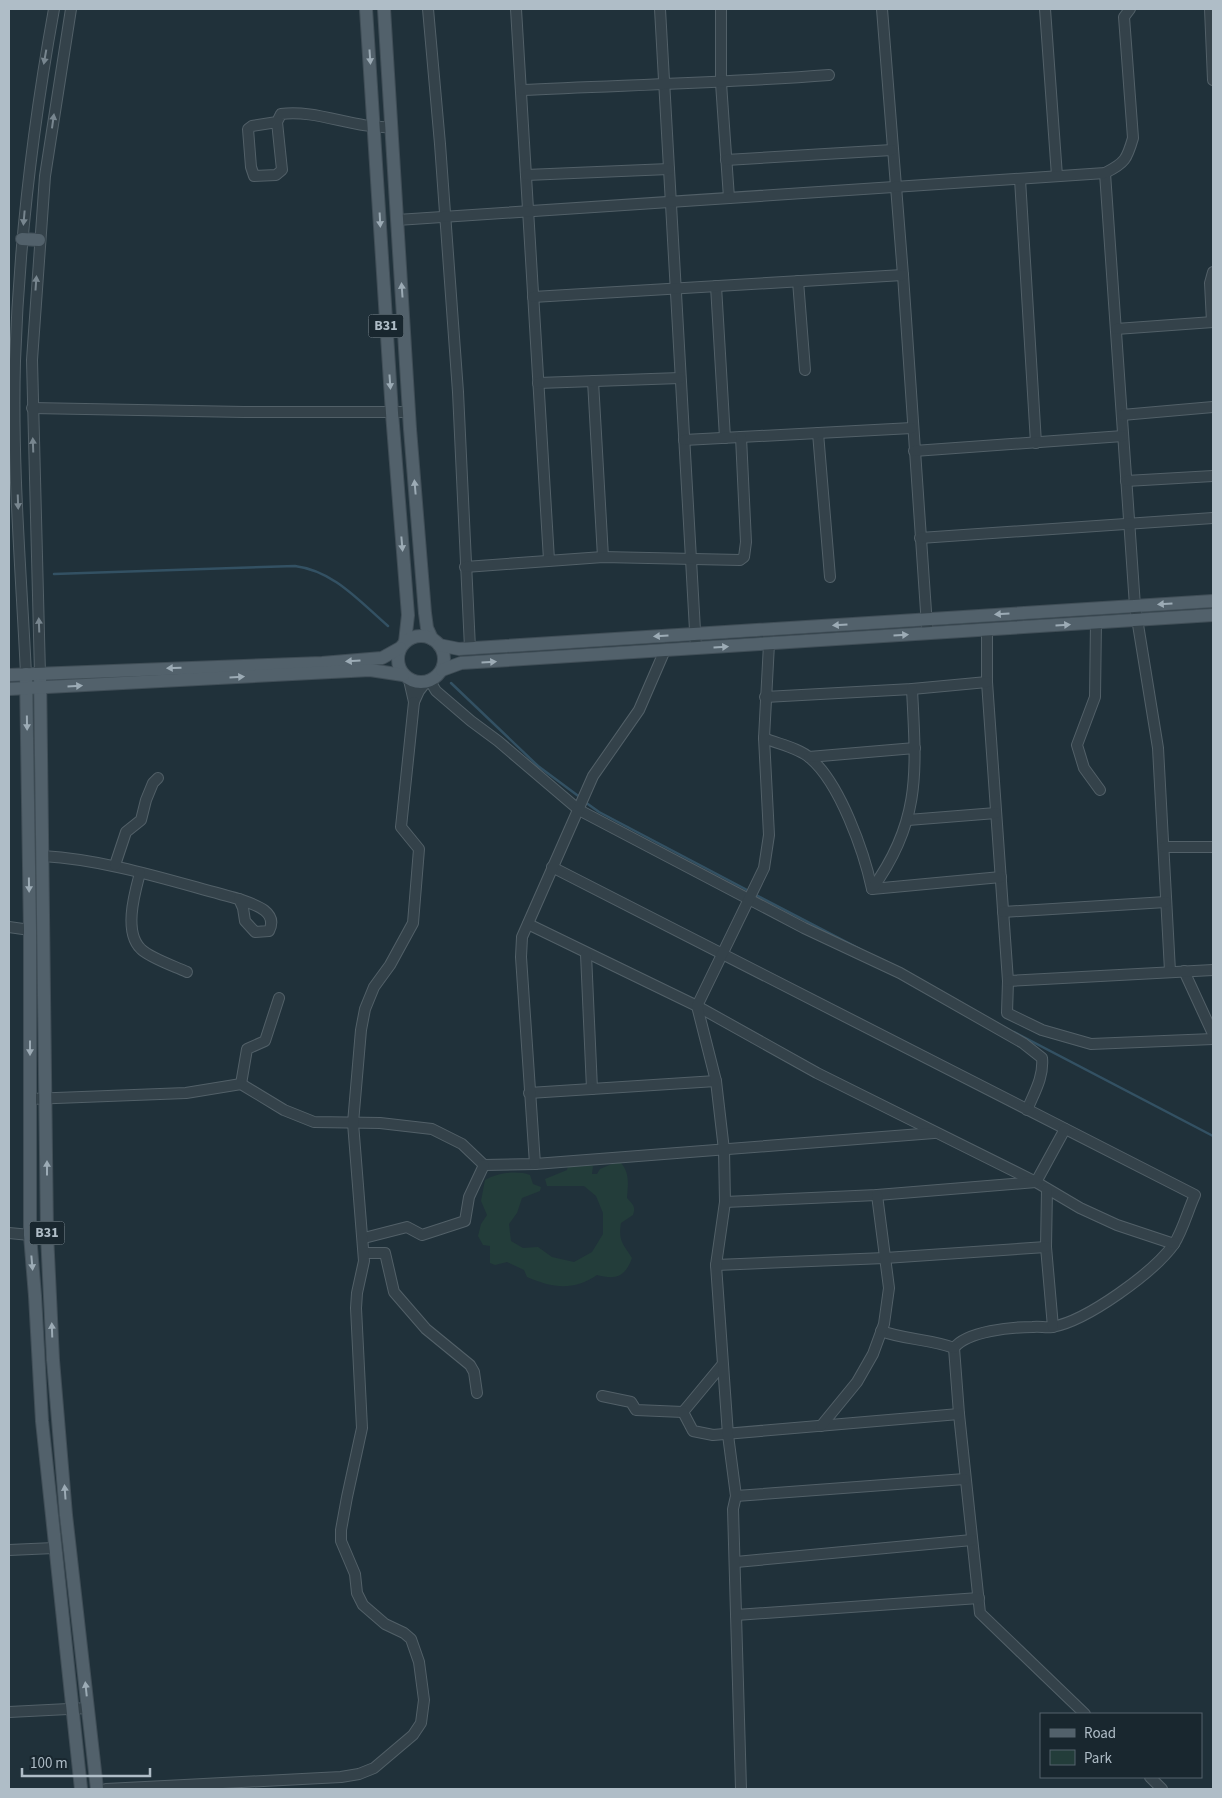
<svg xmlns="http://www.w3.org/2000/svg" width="1222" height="1798" viewBox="0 0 1222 1798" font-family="'Source Sans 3',sans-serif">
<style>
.green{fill:#233d3a}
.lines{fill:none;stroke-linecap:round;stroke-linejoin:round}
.stream{stroke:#335163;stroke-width:2.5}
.minor-casing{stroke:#526068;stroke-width:12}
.major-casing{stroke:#404e57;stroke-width:14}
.minor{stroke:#34424a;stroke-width:10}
.major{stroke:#52616b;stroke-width:12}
.oneway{fill:#78868f}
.oneway2{fill:#9cabb5}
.labels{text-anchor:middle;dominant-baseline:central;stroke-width:4;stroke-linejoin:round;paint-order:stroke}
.shield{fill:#19272f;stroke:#829099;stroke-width:1}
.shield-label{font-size:14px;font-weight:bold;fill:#afbdc7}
</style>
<rect width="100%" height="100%" fill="#20313a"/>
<path class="green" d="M614,1163H621C630,1173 628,1185 627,1198C633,1205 636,1206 633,1215L621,1223C618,1241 623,1244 632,1258C625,1277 616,1280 597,1275C574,1291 552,1288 527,1277L524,1270L507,1262L495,1265L490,1263V1246L483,1245L478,1236L481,1224L487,1215L481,1201L485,1180C496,1173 517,1170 530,1175L533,1184L541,1187L540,1191L522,1198L517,1213L509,1224L511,1241L523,1248L538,1247L552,1257L574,1262L592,1252L603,1234V1213L596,1196L584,1186H547L545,1179L567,1170L568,1166L585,1164L593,1166L592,1174H597L600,1169Z"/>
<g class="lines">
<g class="stream">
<path d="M54,574L295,566C334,571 359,601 388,626"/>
<path d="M451,683L538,766L581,798"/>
<path d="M585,802L599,812L749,891"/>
<path d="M754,894L860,949"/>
<path d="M1014,1032L1213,1136"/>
</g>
<defs>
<g id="minor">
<path d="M428,9L440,144L458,392L470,648"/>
<path d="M516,9L549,560"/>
<path d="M660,9L696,648"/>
<path d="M721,9V83L729,198"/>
<path d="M882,9L903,275L927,626"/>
<path d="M1045,9L1057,176"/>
<path d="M1210,9L1213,80"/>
<path d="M521,90C624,85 727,83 829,75"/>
<path d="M277,122L252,126L248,129L251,167L254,176L276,175L282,170L277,122L281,114C316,109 355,129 391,127"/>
<path d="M726,160L892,150"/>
<path d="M1105,173L1135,606L1158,748L1170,971"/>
<path d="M526,175L669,169"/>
<path d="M1020,179L1036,443"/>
<path d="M397,220L1105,173C1125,163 1127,159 1133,138L1124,17L1130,9"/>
<path d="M798,281L805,370"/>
<path d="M716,286L725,438"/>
<path d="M533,297L903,275"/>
<path d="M1212,322L1210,283L1213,272"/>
<path d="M1116,329L1213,322"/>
<path d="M593,381L603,557"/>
<path d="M538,383L680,378"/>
<path d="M32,408L244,412H409"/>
<path d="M1122,415L1213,407"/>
<path d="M818,433L830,577"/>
<path d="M684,440L912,428"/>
<path d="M914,451L1123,436"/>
<path d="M1126,481L1213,476"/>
<path d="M920,538L1213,518"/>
<path d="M465,567L603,557L740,560L744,557L746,542L741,437"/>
<path d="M1096,622L1095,697L1077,745L1084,768L1100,790"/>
<path d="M987,629V682L1008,981L1007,1013L1042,1030L1091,1044L1213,1039"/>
<path d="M26,674C21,570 12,465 15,361C19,243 33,125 54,9"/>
<path d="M40,674L32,360L45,176L71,9"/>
<path d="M409,680L414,702L419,691L426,682"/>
<path d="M430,681L436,691L471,721L498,741L579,810L804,928L900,973L1023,1043L1042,1058C1044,1077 1034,1093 1027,1110"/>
<path d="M765,697L912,689L987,682"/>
<path d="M764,738C778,744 799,748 810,758C840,783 864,852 872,889L1001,877"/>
<path d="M809,757L915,748"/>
<path d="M908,820L996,813"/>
<path d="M1164,847H1213"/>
<path d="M43,856C110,860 174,882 239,899"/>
<path d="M115,865L126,832L141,820L146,800L153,783L158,778"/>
<path d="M552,867L1195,1195C1188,1210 1183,1230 1174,1244C1154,1272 1087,1321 1052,1327C1046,1328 1039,1326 1033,1327C1012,1327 967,1331 954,1348L959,1414L980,1613L1085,1714"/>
<path d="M140,873C135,892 123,932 141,949C150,958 174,966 187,972"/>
<path d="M872,889C922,820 916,770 912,689"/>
<path d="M239,899C253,904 279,911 269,931L255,932L245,921L243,908Z"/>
<path d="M1003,912L1166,902"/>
<path d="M528,924L697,1006L817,1073L1036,1182L1080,1208L1117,1225L1174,1244"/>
<path d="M9,927L30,930"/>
<path d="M586,954L592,1089"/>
<path d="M1184,971L1213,1034"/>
<path d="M1008,981L1213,970"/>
<path d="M241,1084L247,1049L265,1041L279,998"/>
<path d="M529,1093L716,1081"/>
<path d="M30,1099L186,1093L241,1084L284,1110L314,1122L380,1123L432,1129L462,1144L484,1165L535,1164L934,1133"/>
<path d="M535,1164L521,957L522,937L593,776L639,710L665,650"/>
<path d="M1047,1189L1046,1247L1053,1327"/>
<path d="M725,1202L877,1195L1036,1182L1065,1129"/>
<path d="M9,1233L30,1235"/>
<path d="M364,1238L407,1227L422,1235L465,1221L469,1197L484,1165"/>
<path d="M364,1253H385L394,1292L426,1329L470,1365L474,1372L477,1393"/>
<path d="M716,1265L885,1258L1046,1247"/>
<path d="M881,1331C906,1340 930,1339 954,1348"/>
<path d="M602,1396L631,1402L636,1410L683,1412L722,1365"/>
<path d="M683,1412L693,1431L713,1435L959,1414"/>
<path d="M821,1426L857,1382L873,1354L884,1324L889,1288L877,1195"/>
<path d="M736,1496L965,1479"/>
<path d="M9,1550L54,1548"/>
<path d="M736,1562L972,1540"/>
<path d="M736,1615L979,1598"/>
<path d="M9,1712L88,1708"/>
<path d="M1150,1777L1162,1789"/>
<path d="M106,1789L341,1777L359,1774L374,1768L413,1735L421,1723L424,1700L419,1662L411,1639L404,1633L385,1624L363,1605L357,1593L355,1574L341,1541V1530L347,1497L362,1428L356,1308L357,1293L364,1261L353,1123L361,1030L365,1009L374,987L390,965L413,923L419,849L401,827L414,702"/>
<path d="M741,1789L733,1509L736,1496L728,1435L716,1265L725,1202L724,1150L716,1081L697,1006L764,868L769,835L764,738L769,644"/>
</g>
<g id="major">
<path d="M366,9L392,413L408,615L405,642"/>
<path d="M384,9L410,429L425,613L427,628L432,639"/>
<path d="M22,239L39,240"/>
<circle cx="421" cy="659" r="23"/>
<path d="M439,645L459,649L1213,601"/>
<path d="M442,670L461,663L1213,615"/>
<path d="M26,674L30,930V1235L35,1296L42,1421L81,1789"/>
<path d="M40,674L47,1234L53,1360L66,1515L97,1789"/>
<path d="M9,675L322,663L382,658L400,648"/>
<path d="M9,689L370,670L403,675"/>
</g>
</defs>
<use href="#minor" class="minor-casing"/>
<use href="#major" class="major-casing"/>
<use href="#minor" class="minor"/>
<use href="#major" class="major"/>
</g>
<defs><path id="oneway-solid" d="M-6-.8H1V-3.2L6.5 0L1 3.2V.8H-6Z" transform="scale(1.25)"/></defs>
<g class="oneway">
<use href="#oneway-solid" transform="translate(45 57) rotate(100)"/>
<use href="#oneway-solid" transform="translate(53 121) rotate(-82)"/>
<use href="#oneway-solid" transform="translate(24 218) rotate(95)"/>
<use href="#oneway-solid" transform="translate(36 283) rotate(-86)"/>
<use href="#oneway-solid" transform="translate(33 445) rotate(-92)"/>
<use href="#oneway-solid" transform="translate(18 502) rotate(88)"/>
<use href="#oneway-solid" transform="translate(39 625) rotate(-92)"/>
</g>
<g class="oneway2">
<use href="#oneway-solid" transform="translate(370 57) rotate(86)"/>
<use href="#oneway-solid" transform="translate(380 220) rotate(87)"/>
<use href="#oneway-solid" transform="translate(402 290) rotate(-94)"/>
<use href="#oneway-solid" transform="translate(390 382) rotate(86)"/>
<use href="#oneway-solid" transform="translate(415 487) rotate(-95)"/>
<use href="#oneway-solid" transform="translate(402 544) rotate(85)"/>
<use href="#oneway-solid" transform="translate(1165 604) rotate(176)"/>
<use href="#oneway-solid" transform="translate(1002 614) rotate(176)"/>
<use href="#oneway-solid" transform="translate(840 625) rotate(176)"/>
<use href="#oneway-solid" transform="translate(1063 625) rotate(-4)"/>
<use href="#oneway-solid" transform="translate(901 635) rotate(-4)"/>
<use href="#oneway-solid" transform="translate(661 636) rotate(176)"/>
<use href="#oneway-solid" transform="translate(721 647) rotate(-4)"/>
<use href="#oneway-solid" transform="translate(353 661) rotate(176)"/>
<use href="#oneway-solid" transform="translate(489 662) rotate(-4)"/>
<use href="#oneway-solid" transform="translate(174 668) rotate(178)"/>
<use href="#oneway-solid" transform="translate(237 677) rotate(-3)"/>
<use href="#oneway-solid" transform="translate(75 686) rotate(-3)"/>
<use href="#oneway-solid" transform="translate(27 723) rotate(89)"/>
<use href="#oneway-solid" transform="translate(29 885) rotate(89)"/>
<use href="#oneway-solid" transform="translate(30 1048) rotate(90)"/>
<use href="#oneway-solid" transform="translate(47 1168) rotate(-90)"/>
<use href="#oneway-solid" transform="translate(32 1263) rotate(85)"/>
<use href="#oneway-solid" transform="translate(52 1330) rotate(-92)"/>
<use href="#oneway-solid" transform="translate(65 1492) rotate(-94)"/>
<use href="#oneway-solid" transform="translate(86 1689) rotate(-96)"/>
</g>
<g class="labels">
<g class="shield">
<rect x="368.5" y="314.5" width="35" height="23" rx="4"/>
<rect x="29.5" y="1221.5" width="35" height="23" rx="4"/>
</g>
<g class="shield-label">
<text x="386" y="326">B31</text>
<text x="47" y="1233">B31</text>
</g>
</g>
<rect width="1222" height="1798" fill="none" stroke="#afbdc7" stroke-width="20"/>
<rect x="1040" y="1713" width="162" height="65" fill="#19272f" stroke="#55636c"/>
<rect x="1050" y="1729" width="25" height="8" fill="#52616b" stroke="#55636c"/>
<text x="1084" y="1738" font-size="15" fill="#afbdc7">Road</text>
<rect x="1050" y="1750" width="25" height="15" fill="#233d3a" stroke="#55636c"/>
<text x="1084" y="1763" font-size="15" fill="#afbdc7">Park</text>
<path d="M22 1768v8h128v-8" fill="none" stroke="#afbdc7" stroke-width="2.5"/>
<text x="30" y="1768" font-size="15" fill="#afbdc7" stroke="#19272f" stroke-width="4" paint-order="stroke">100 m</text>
</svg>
